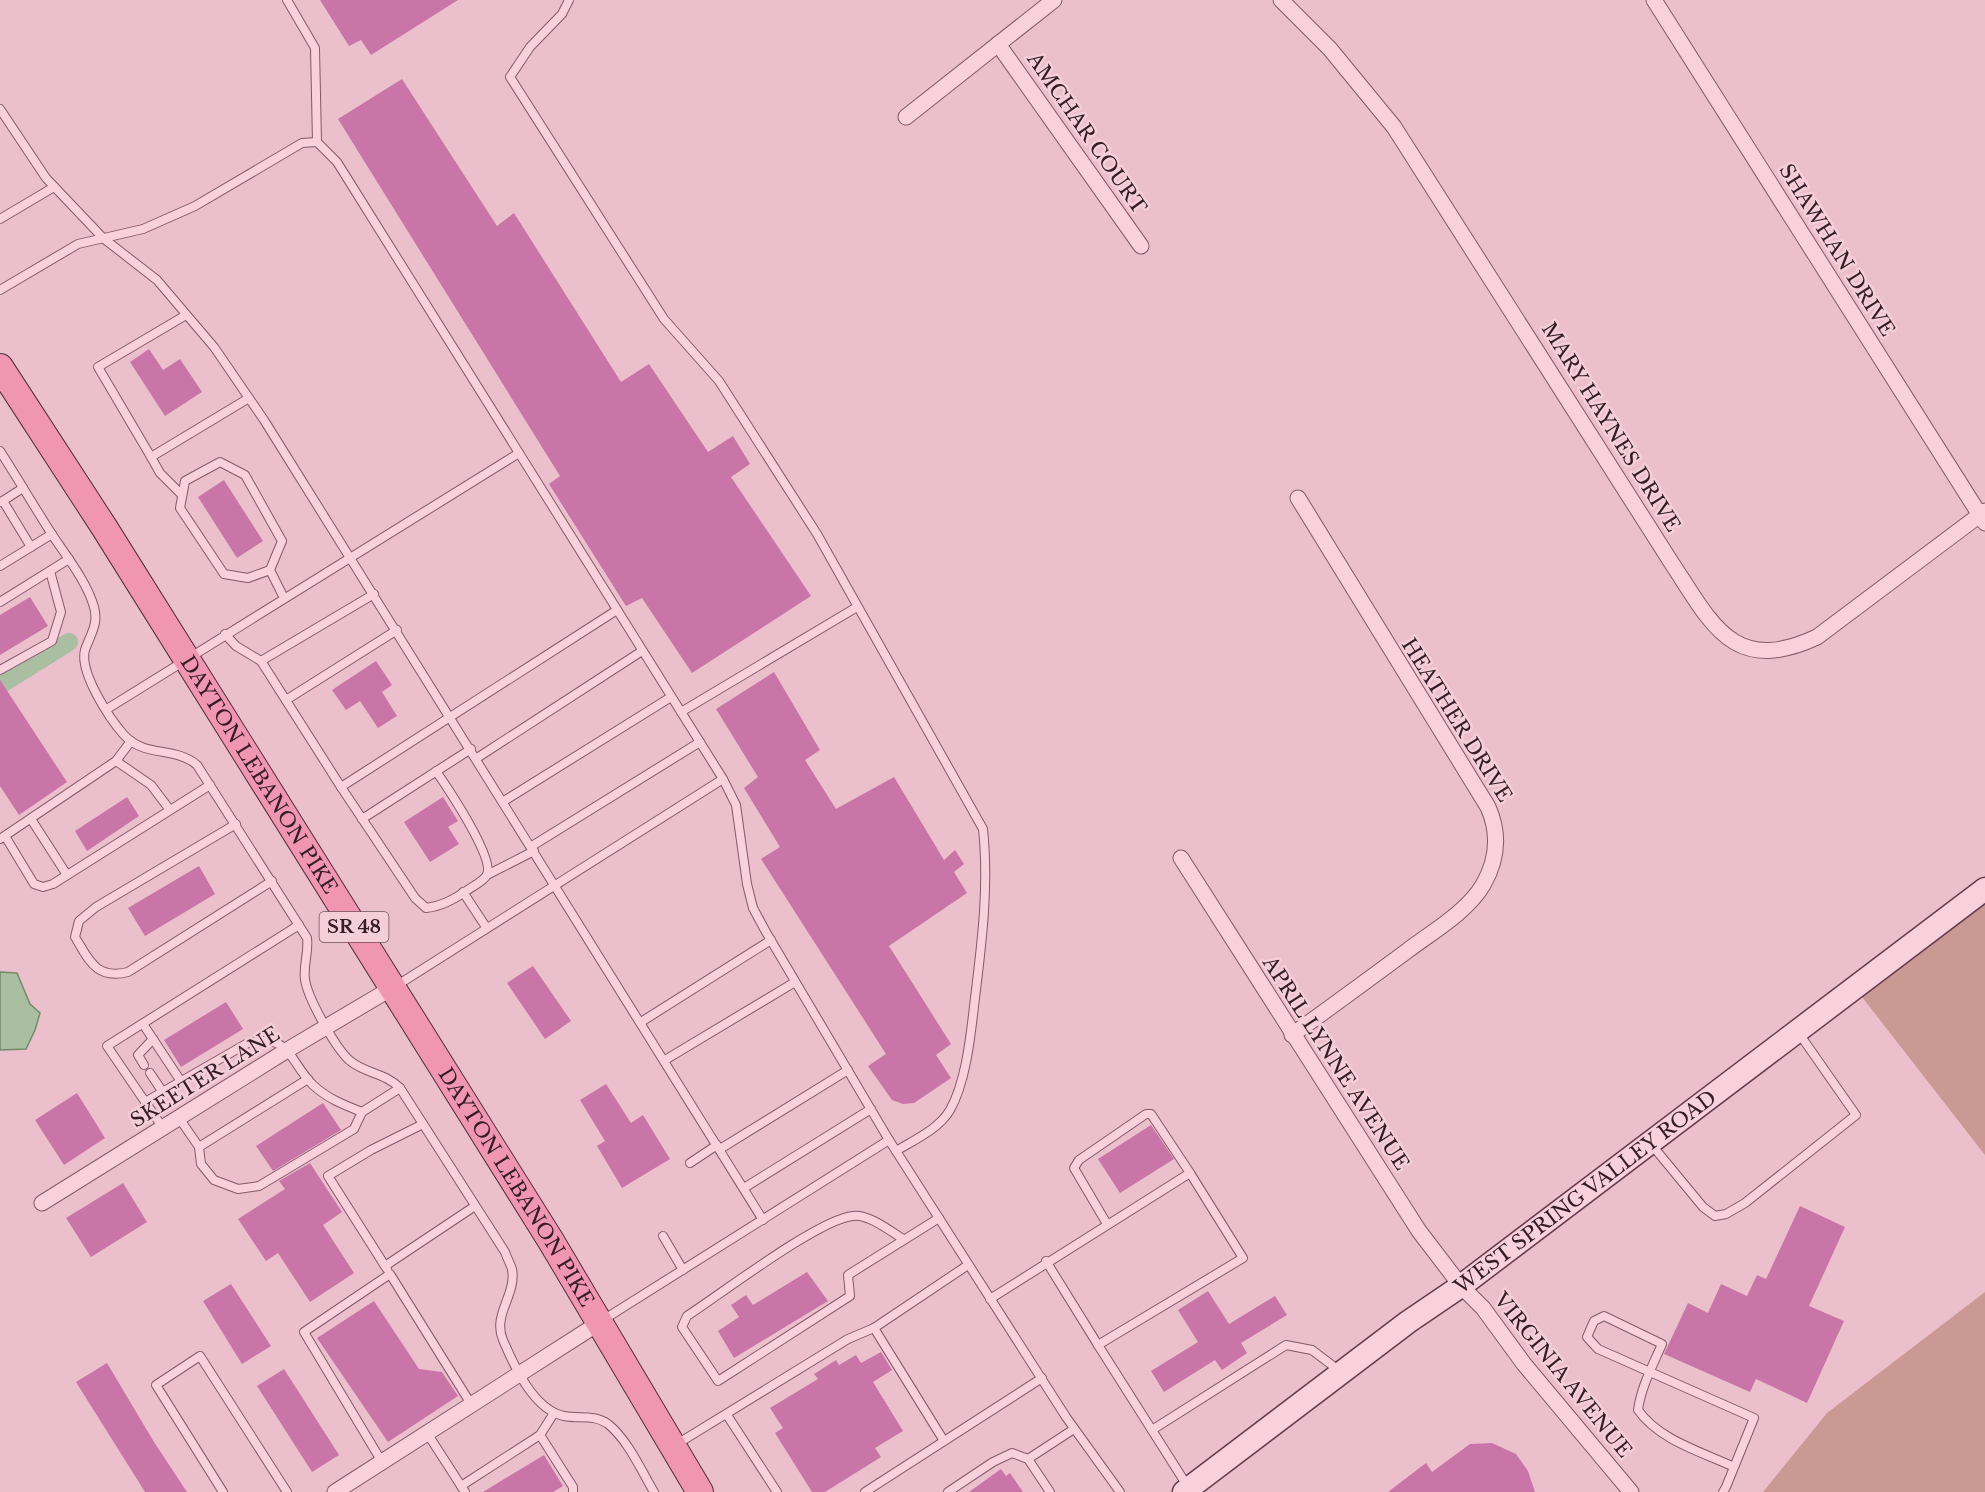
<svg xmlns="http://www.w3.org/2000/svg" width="1985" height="1492" viewBox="0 0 1985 1492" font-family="'Libre Baskerville',serif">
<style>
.green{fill:#ca9993}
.water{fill:#aabea2;stroke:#728b6a;stroke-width:1.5}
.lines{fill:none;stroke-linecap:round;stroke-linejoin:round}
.canal{stroke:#aabea2;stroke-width:18}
.building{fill:#ca75a7}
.lane-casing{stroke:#84586d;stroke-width:10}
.street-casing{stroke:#84586d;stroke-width:17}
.secondary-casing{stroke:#663b50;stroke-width:25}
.primary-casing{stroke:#522c40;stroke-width:28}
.lane{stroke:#f8d1dd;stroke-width:8}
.street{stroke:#f8d1dd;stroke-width:15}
.secondary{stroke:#f8d1dd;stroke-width:22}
.primary{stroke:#f096b2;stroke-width:26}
.labels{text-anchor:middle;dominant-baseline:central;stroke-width:5;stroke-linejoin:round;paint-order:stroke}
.shield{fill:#f4ced9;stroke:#6e515d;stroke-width:1.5}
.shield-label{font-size:18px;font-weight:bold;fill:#341c28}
.street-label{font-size:20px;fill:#341c28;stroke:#f4ced9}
</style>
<rect width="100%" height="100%" fill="#ecbfcc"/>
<g class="green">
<path d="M1985,889V1155L1855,988Z"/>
<path d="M1985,1292V1492H1763L1827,1413Z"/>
</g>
<path class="water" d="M0,972L17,973L30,1004L40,1013L35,1030L26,1049L0,1050Z"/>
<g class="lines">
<path class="canal" d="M0,685L69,642"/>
</g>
<g class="building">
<path d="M320,0H458L371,55L361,40L349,46Z"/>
<path d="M402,79L497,226L514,213L621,382L649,364L708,452L733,436L750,464L731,477L811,596L692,673L642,598L626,606L549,484L560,476L338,119Z"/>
<path d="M149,349L163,370L180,359L202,392L165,416L130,362Z"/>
<path d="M224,480L263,541L237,558L198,497Z"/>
<path d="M30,597L48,626L0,655V615Z"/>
<path d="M376,661L392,685L382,692L397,716L378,728L360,701L346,710L332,690Z"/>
<path d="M774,672L820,750L805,760L836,809L894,777L944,860L955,850L964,864L954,872L967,893L889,946L951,1044L936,1055L951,1078L914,1103L903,1104L892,1100L868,1066L886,1054L761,859L780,847L744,788L758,777L716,709Z"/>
<path d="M0,680L67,782L19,815L0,786Z"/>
<path d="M127,797L139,816L87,851L75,831Z"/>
<path d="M443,797L458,821L448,827L459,844L430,862L404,822Z"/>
<path d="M199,866L215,894L145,936L128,908Z"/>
<path d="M533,966L571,1021L545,1039L507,983Z"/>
<path d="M226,1002L243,1029L181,1067L164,1040Z"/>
<path d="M606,1084L631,1123L643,1115L670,1159L622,1188L597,1146L605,1141L580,1100Z"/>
<path d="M77,1093L105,1138L64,1165L35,1120Z"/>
<path d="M323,1103L341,1130L273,1171L256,1146Z"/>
<path d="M1151,1125L1174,1159L1120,1193L1098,1159Z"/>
<path d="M310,1163L342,1212L323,1225L354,1273L310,1302L278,1253L266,1261L238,1219L285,1189L279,1181Z"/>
<path d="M123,1183L147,1222L91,1257L66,1218Z"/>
<path d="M1800,1206L1845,1227L1809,1306L1844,1321L1807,1403L1756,1379L1750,1392L1664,1354L1688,1303L1708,1313L1721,1284L1747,1296L1757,1275L1766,1279Z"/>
<path d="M807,1272L828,1301L734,1358L718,1331L739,1317L731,1305L746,1295L753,1305Z"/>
<path d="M231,1284L271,1346L242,1364L203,1301Z"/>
<path d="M1208,1291L1229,1324L1275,1296L1287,1315L1241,1343L1247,1353L1222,1370L1215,1360L1164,1392L1151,1371L1198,1342L1178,1310Z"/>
<path d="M374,1301L419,1369L442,1372L458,1396L388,1442L317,1338Z"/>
<path d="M881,1352L892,1370L873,1382L903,1431L875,1448L881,1457L825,1492H812L775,1433L783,1428L770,1408L818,1379L814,1374L836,1360L839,1365L856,1355L861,1363Z"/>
<path d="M107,1363L154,1442L187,1492H145L76,1382Z"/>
<path d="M284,1369L339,1455L312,1472L257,1386Z"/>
<path d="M1492,1443L1516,1454L1528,1471L1535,1492H1388L1426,1463L1432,1472L1470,1444Z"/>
<path d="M544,1455L563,1486L553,1492H483Z"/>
<path d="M1001,1469L1006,1476L1010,1473L1023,1492H969Z"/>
</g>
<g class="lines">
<defs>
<g id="lane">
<path d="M287,0L315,48L317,142"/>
<path d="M569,0L562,14L530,47L510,77L664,319L719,381L817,534L983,829C989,886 982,941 975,998C971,1031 967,1080 950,1110C939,1129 914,1140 896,1151"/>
<path d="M0,109L46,178L103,238L157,280L214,347L264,420L763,1220"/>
<path d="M0,219L54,187"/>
<path d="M0,290L78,244L143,229L195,206L302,143L317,142L337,162L723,779L736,805L747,884L753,908L766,932L889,1140L1066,1417L1120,1492"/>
<path d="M186,315L98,367L151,457L249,398"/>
<path d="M0,451C18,479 35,508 53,536C67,557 87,582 94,607C99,624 90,635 85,650C79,672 109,718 124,735C145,758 175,746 197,765L307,938C309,952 303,965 305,979C307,997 335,1047 349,1060C365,1074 384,1072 400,1088L505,1252C507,1258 510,1263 512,1269C517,1294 492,1315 503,1340C514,1366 534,1410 564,1416C579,1419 594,1414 608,1424C628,1440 641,1470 654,1492"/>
<path d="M151,457L160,473L182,495"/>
<path d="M3,501L31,547"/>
<path d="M1,502L23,488"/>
<path d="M0,566L52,534"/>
<path d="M270,570L248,578L224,574L180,508L185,481L220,462L245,475L282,541L270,570L284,598"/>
<path d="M0,602L69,559"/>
<path d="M225,634L236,646L261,661L341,787L617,610"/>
<path d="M261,661L374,594"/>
<path d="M0,670L52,641L61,612L50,571"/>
<path d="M286,700L397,630"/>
<path d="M107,709L519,453"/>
<path d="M681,712L857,607"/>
<path d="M477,758L642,651"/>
<path d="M116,761L151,785L170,810"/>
<path d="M341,787L415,898L426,908C442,906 452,900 465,892C471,887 483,882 487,875C495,858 447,787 436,771"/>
<path d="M504,801L671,697"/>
<path d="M31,819L67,875"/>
<path d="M362,819L471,749"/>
<path d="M236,824L96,907L79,921L75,937C89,960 96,980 128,972L272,881"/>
<path d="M5,836L34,884L43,887L53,884L210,785"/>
<path d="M0,839L116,761L131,741"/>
<path d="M532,846L700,742"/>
<path d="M487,875L534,851"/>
<path d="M463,892L486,927"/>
<path d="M396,986L723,779"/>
<path d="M641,1022L771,940"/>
<path d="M143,1024L180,1080"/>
<path d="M665,1060L795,982"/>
<path d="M144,1065L138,1055L153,1039"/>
<path d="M150,1073L162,1091"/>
<path d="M145,1102L246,1044C291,1031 289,1062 313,1085C328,1099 344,1105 362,1112"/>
<path d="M179,1118L199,1147L308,1079"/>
<path d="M163,1128L107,1046L299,925"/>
<path d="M1651,1144L1703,1207L1715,1216L1726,1214L1745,1203L1856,1115L1798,1032"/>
<path d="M199,1147L201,1164L214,1180L238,1189L259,1186L354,1129L362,1112L400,1088"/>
<path d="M720,1149L848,1070"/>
<path d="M690,1163L717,1145"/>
<path d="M744,1188L871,1109"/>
<path d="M1107,1224L1074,1168L1079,1160L1146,1114H1151L1190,1173"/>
<path d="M663,1236L683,1270"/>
<path d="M903,1239C890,1231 869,1214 853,1216C819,1219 721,1294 687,1316L682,1327L718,1381L850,1296L848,1275L939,1218"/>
<path d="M1046,1261L1098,1345"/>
<path d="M385,1266L328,1176L371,1150L423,1124"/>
<path d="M387,1269L385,1266L475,1206"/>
<path d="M990,1299L1190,1173L1243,1258L1098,1345L1188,1487"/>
<path d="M603,1320L889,1140"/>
<path d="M727,1415L777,1492"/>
<path d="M1152,1430L1286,1345L1312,1350L1341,1372"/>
<path d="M427,1433L465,1492"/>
<path d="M540,1435L573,1487V1492"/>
<path d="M944,1441L874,1328L968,1265"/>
<path d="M677,1444L848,1339L874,1328"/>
<path d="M382,1462L304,1332L390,1274L471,1404"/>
<path d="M461,1486L540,1435L554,1413"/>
<path d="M223,1492L156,1385L200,1356L287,1492"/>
<path d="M865,1492L1042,1378"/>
<path d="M948,1492L993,1462L1012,1453L1028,1459"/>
<path d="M1050,1492L1028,1459L1074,1429"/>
<path d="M1723,1492L1726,1487L1754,1418L1598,1349L1587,1337L1594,1321L1604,1316L1662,1344C1653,1365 1641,1387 1638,1410C1659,1440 1702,1452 1734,1467"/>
</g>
<g id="street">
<path d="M1281,0L1330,49L1394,127L1671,562C1712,624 1733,676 1817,637L1985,511"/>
<path d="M1654,0L1985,523"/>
<path d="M998,44L1141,246"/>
<path d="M906,117L1054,0"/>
<path d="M1181,858L1419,1231L1461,1286L1483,1308L1524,1364L1631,1492"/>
<path d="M1292,1035C1331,1007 1369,979 1407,951C1432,932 1467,912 1483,885C1498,859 1500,834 1488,807L1298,498"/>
<path d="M42,1203L289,1049L392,988"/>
<path d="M335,1492L599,1323"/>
</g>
<g id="secondary">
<path id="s1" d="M1184,1492L1408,1322L1461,1286L1985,889"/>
</g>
<g id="primary">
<path id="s2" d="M0,367L104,527L551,1241L700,1492"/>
</g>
</defs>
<use href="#lane" class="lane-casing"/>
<use href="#street" class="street-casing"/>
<use href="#secondary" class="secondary-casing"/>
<use href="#primary" class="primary-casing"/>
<use href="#lane" class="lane"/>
<use href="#street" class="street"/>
<use href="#secondary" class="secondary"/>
<use href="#primary" class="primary"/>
</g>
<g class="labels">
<rect class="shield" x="319.5" y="912" width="69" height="30" rx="4.5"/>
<g class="shield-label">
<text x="354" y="927">SR 48</text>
</g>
<g class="street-label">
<text transform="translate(1087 133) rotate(55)">AMCHAR COURT</text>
<text transform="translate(1837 250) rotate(58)">SHAWHAN DRIVE</text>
<text transform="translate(1611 427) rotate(58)">MARY HAYNES DRIVE</text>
<text transform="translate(1457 720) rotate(58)">HEATHER DRIVE</text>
<text stroke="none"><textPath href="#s2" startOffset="483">DAYTON LEBANON PIKE</textPath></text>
<text transform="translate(1336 1063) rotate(57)">APRIL LYNNE AVENUE</text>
<text transform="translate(205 1077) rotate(-32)">SKEETER LANE</text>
<text stroke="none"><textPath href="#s2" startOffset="969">DAYTON LEBANON PIKE</textPath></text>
<text stroke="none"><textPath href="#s1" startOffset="501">WEST SPRING VALLEY ROAD</textPath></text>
<text transform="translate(1563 1375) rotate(51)">VIRGINIA AVENUE</text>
</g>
</g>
</svg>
